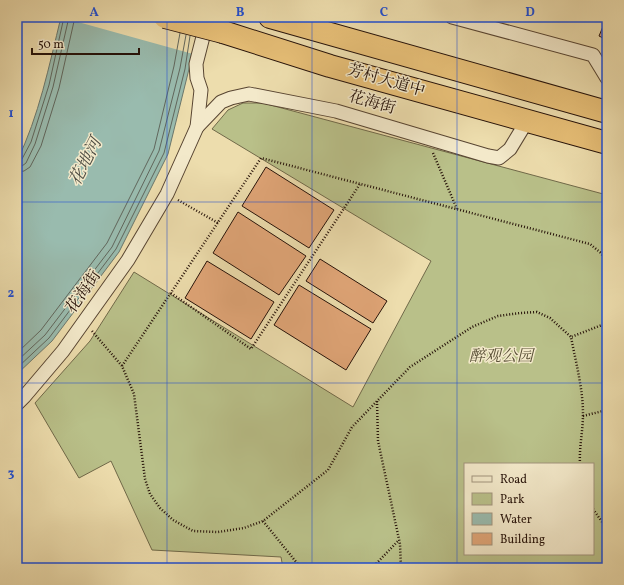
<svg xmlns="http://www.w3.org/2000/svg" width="624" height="585" viewBox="0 0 624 585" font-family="Vollkorn,'Noto Serif SC',serif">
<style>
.green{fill:#b9c089;stroke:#706949;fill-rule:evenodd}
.water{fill:#99bbae;stroke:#6b776c}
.pier{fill:#edddad}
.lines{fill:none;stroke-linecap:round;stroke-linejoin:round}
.shore{stroke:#60665c;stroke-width:1}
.building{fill:#e0a577;stroke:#261209}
.street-casing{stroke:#584532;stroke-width:15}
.highway-casing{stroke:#261209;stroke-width:24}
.path{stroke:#261209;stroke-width:2.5;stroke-dasharray:1 2;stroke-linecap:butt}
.street{stroke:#f3e9ca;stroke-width:13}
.highway{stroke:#e6be76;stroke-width:22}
.highway-bridge-casing{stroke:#261209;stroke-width:24;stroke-linecap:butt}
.highway-bridge{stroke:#e6be76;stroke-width:22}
.grid{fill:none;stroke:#1d4ed8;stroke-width:1;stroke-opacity:0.55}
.labels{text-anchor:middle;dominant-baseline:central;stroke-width:3;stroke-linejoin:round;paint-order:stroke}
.street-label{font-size:16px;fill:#261209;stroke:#f3e9ca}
.park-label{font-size:16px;font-style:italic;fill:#594f36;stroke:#f3e9ca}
.water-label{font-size:17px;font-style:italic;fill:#4e4d43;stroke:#f3e9ca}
.neatline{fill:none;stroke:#1d4ed8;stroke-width:1.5}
.grid-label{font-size:13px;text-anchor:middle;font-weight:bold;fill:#1d4ed8}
</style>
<rect width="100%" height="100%" fill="#edddad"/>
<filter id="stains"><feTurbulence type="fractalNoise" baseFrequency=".005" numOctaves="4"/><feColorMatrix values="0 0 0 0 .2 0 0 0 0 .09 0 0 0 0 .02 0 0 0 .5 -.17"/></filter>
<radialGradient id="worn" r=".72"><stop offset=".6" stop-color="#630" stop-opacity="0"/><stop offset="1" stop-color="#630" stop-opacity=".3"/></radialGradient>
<path class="green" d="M243,103H263L607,195V568H283L281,557L152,550L111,461L79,478L35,403L90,341L134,272L353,407L431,261L212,129L228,110ZM465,464H593V554H465Z"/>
<path class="water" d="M61,17H198L189,69L168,154L119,252L52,341L17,374V161C39,116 49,66 61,17Z"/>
<path class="pier" d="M60,17H200L193,54Z"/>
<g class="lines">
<g class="shore">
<path d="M17,161L22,159L31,142L49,85L64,17"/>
<path d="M17,166H22L26,163L35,144L53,87L69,17"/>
<path d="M17,172L24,171L30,167L41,146L59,88L75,17"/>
<path d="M17,353L41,330L107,243L154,149L174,66L180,33"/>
<path d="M17,361L45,335L112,247L159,151L180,68L186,35"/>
<path d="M17,368L49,338L116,249L164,153L185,69L190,36"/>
</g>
</g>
<g class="building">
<path d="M607,17V40L599,36Z"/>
<path d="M266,167L334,210L309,248L242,206Z"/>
<path d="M238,212L306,256L279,295L213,253Z"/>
<path d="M320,259L387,301L373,323L306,281Z"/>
<path d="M207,261L274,302L251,339L185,298Z"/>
<path d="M299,285L371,329L346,370L274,325Z"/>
</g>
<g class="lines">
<defs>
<g id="street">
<path d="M452,17L593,55L607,78"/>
<path d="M197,127L221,102L231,98L249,94L336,111L488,156L499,158L510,149L527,121"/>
<path d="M17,404L24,397L63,351L128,260L167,194L197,127L201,90L197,78L196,64L207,21"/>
</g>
<g id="highway">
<path d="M270,17L607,112"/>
<path d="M223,32L330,66L607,143"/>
</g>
</defs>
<use href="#street" class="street-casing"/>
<use href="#highway" class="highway-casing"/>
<g class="path">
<path d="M433,153L457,209"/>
<path d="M178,200L218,223"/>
<path d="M171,293L251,349L360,184"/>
<path d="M92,331L122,366L134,394L145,479L150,494L160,508L173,520L193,531L218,532L244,528L263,521L328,470L352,427L410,367L472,327L498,316L520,313L537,312L550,318L571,337"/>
<path d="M122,366L261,158L590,244L601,253L607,263"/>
<path d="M377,401L378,441L400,544L401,568"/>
<path d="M583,416L607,410"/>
<path d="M580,464C579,447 583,431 583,414C583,389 576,363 571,337L607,323"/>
<path d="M593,509L607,529"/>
<path d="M263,521L301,568"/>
<path d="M372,568L399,540"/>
</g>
<use href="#street" class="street"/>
<use href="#highway" class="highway"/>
<defs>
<path id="highway-bridge" d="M165,17L223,32"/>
</defs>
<use href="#highway-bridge" class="highway-bridge-casing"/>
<use href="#highway-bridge" class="highway-bridge"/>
</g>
<path class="grid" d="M167,17V568M312,17V568M457,17V568M17,202H607M17,383H607"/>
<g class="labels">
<g class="street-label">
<text transform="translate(386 81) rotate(16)">芳村大道中</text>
<text transform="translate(372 103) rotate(16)">花海街</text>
<text transform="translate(84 292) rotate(-55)">花海街</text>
</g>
<g class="park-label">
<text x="501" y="357">醉观公园</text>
</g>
<g class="water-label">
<text transform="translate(86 162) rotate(-63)">花地河</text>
</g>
</g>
<rect width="624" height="585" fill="none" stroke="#edddad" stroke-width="44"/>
<rect x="464" y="463" width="130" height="92" fill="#f3e9ca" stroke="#a1937d"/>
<rect x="472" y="476" width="20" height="6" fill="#f3e9ca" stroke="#a1937d"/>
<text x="500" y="483" font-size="12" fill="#261209">Road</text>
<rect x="472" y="493" width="20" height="12" fill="#b9c089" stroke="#a1937d"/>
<text x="500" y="503" font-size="12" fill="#261209">Park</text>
<rect x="472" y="513" width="20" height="12" fill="#99bbae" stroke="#a1937d"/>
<text x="500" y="523" font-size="12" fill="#261209">Water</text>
<rect x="472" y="533" width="20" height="12" fill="#e0a577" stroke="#a1937d"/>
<text x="500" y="543" font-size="12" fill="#261209">Building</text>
<path d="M32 48v6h107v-6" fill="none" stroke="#261209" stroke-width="2"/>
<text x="38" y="48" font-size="12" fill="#261209" stroke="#f3e9ca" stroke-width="3" paint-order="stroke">50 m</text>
<rect x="22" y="22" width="580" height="541" class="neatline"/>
<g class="grid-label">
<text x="94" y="16">A</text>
<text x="240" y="16">B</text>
<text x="384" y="16">C</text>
<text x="530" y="16">D</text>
<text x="11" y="117">1</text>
<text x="11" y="297">2</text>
<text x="11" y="477">3</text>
</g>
<rect width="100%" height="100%" filter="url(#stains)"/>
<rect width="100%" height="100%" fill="url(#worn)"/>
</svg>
